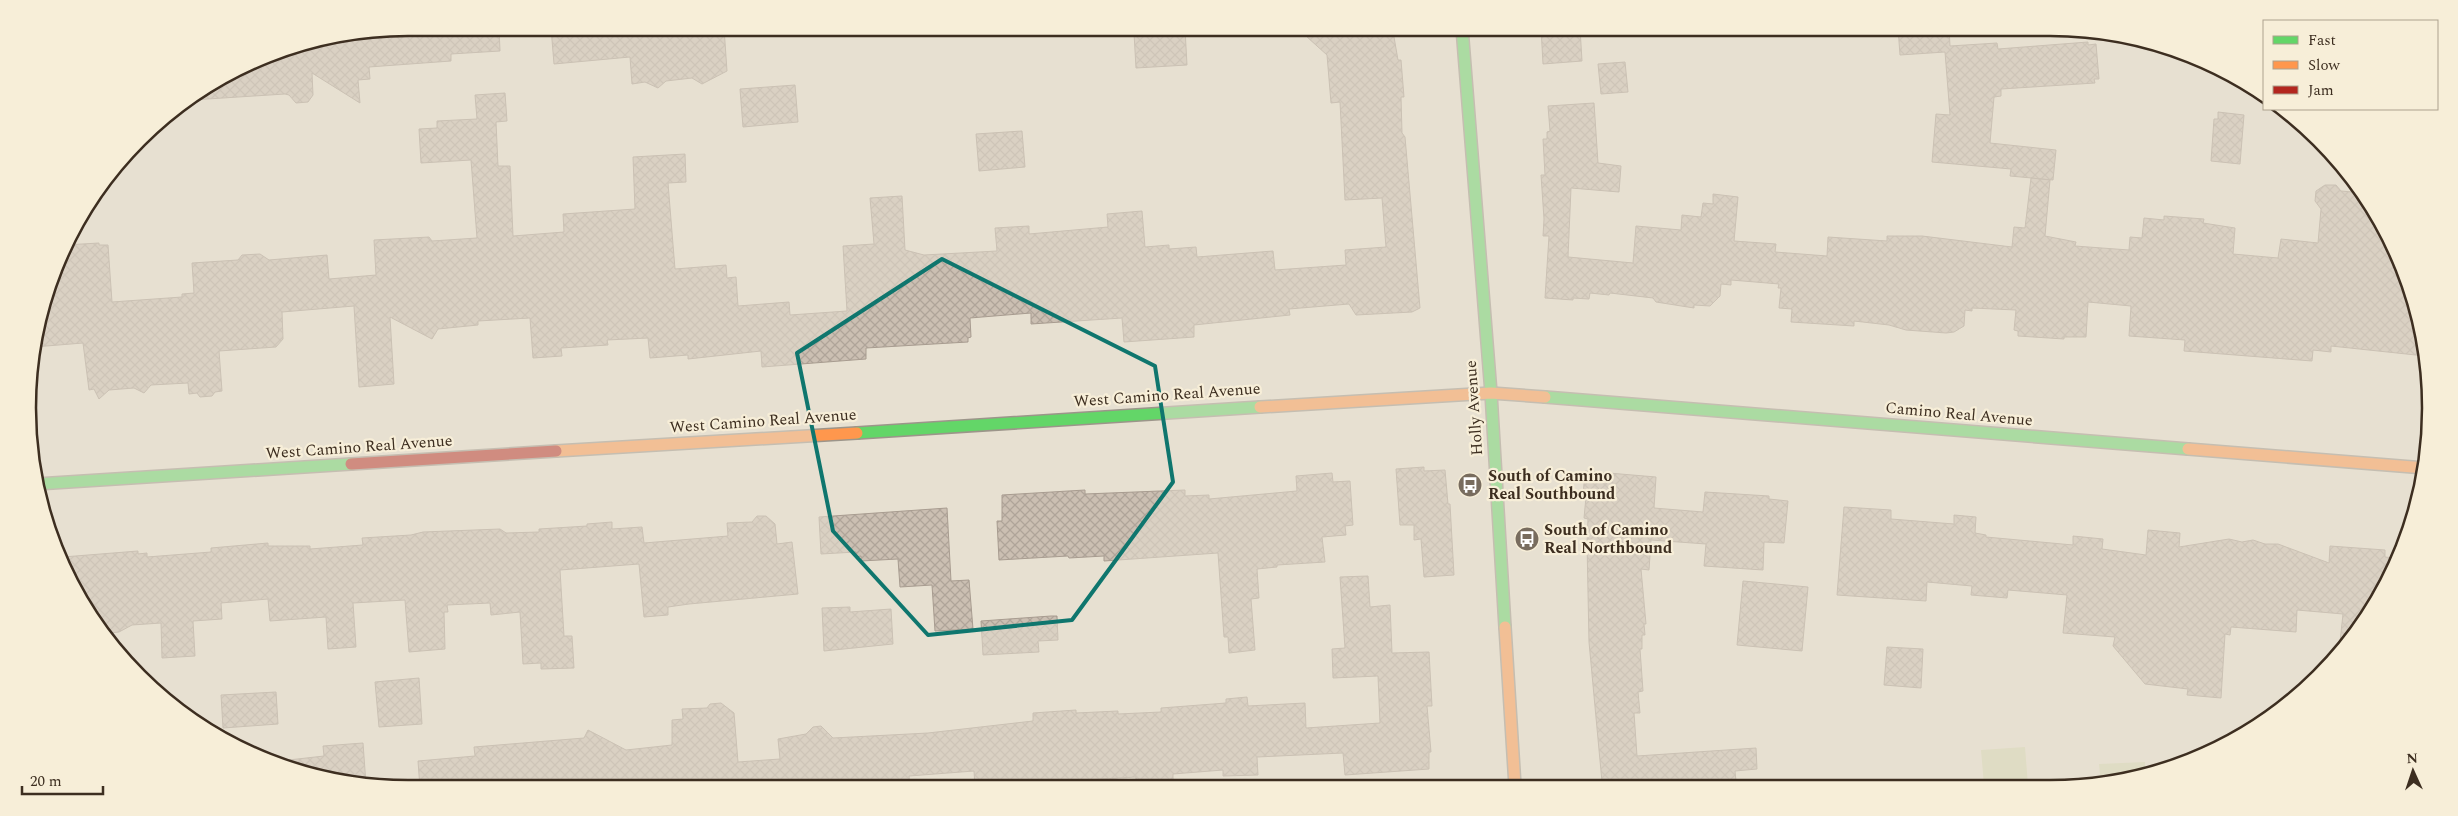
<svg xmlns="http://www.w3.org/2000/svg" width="2458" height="816" viewBox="0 0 2458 816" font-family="Spectral,serif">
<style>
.grass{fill:#d6d7b3}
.building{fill:url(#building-cross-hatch);stroke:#a89c90}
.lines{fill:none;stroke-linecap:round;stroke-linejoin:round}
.fast-casing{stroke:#9c958a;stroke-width:14}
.slow-casing{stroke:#9c958a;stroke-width:14}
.jam-casing{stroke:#9c958a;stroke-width:14}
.fast{stroke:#63d668;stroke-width:11}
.slow{stroke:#ff974d;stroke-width:11}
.jam{stroke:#b3261e;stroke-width:11}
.marked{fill:none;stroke:#0f766e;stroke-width:4;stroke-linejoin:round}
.labels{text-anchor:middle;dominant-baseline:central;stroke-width:4.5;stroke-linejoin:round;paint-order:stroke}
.street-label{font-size:16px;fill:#3d2e20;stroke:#f7eed8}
.poi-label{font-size:16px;font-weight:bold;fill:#3d2e20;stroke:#f7eed8;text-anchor:start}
.rim{fill:none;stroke:#3d2e20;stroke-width:2.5}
</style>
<defs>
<pattern id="building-cross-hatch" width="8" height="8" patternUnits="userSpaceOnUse" patternTransform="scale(1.25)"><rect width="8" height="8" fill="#cbbfb2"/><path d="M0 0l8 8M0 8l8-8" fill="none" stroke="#afa499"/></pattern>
</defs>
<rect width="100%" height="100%" fill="#e7e0d1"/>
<g class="grass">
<path d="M2025,747L2028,785H1984L1981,750Z"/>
<path d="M2145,762V771L2101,785L2099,764Z"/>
</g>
<g class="building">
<path d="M408,28H499L500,51L451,54V61L369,67L370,79L358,80L360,103L312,73L313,95L308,102L296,103L289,95L285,94L192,100L263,56L334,35Z"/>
<path d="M551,28H724L727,71L702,84L692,78L666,81L658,88L645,82L632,84L630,57L554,64Z"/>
<path d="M1541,28H1580L1582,61L1543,64Z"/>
<path d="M1898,28H1949L1950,46L1997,43L1998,49L2088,42V45L2096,44L2099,79H2094L2095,83L2001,89V96L1994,97L1990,143L2056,150L2053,180L2010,176L2011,169L1932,162L1936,114L1950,115L1945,52L1900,55Z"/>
<path d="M1185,29L1187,65L1136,68L1134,33Z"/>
<path d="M1387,31L1394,37L1398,60H1401L1404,97H1401L1402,133L1405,137L1420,308L1412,312L1356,315L1349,304L1289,309L1290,315L1194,325V337L1124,342L1122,318L1031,324V313L970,318L971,337L968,338V342L866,348V359L762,367L761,351L688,359V355L650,358L648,338L607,340L608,345L561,348L562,356L533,358L530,318L478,321V325L438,329L432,339L390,317L394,384L359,387L354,306L282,312L283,339L276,347L219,351L222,391L215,392L212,396L200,397L197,393L189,394L188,383L151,385L144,393L134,388L109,390L99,399L94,389L89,390L83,343L34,347L65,245L99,243V245H108L112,302L182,297V294L194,293L192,263L238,260L242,255L260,254L269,260L327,255L329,279L376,275L374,240L429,237L432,241L477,238L471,160L421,163L419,129L437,128V121L477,119L475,95L505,93L507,121L496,122L498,166H510L513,236L564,232L563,214L635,209L633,157L685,154L686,182L668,183L675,269L726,265L727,278L736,277L738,306L789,302L790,315L847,311L843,246L874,244L870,198L902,196L905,250L924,255L997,251L995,228L1029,226V234L1108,227L1107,214L1142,211L1145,247L1169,245V249L1196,247L1197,257L1273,251L1275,270L1346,265L1345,250L1386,247L1382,198L1345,200L1340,102L1331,103L1327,55L1307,37Z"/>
<path d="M1625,62L1628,92L1601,94L1598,64Z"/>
<path d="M795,85L798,122L743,127L740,89Z"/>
<path d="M1594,103L1598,163L1621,166L1619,192L1571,188L1568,257L1633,263L1636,226L1681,230L1682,215L1701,217L1703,203L1713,204V194L1738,197L1734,241L1776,244L1775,252L1827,256L1828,237L1887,241V236H1922L2012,247L2014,227L2025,228L2031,178L2050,180L2045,236L2076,242L2075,246L2129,250L2130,237L2142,238L2144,218L2164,220V216L2204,219L2203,223L2235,228L2233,254L2278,258L2281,239L2318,243L2321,209L2315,201L2316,191L2325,185H2336L2341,191L2364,193L2402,263L2423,334L2425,356L2331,346V352L2313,350L2312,361L2184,351L2185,340L2129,336L2131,306L2088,302L2086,337H2064V339L2018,336V331L2014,330L2016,310L1972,308V311L1965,310L1964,326L1954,332L1946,333L1906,330L1889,325L1854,321V326L1791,322L1792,309L1779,308L1781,288H1778L1779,284L1731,280V285L1721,284L1720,296L1710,306L1694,305V308L1656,302L1653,298L1610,293L1609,295L1590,293L1589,299L1573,298V300L1545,298L1549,236H1543L1544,219L1541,175H1545L1543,139H1547V132L1550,131L1548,106Z"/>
<path d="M2218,112L2244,115L2240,164L2211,161L2214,119H2218Z"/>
<path d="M1022,131L1025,167L979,171L976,134Z"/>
<path d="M1424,467V471L1445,470L1448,504H1450L1454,575L1424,577L1421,539L1414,540V525H1400L1396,469Z"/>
<path d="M1585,471L1656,477L1654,508L1703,512L1705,492L1769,496V499L1788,501L1784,543L1764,542L1763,570L1704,566L1706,544L1651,540L1649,570L1641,569L1646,624H1644L1645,635H1642V649H1640L1643,691L1638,692L1640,713H1634L1637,756L1756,748L1757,769L1735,771L1736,781L1713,782V786H1604L1602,782L1589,642L1587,543L1588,519L1584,518L1586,497L1583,496Z"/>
<path d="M1332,473L1333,482L1350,481L1353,525L1345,526L1346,535L1322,537L1325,562L1277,565V567L1257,569L1259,598L1251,599L1255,650L1229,653L1228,637H1224L1218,553L1104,561V556L1069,558L1068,556L999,560L997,521H1002V495L1085,490V494L1185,490V496L1209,495V499L1297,491L1296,476Z"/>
<path d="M1844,507L1891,510V519L1954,524V515L1976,517L1975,533L1986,535V537L2073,545V536L2103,539L2102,549L2146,555L2148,530L2180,533L2179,547L2229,539L2242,542L2253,540L2265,544H2278L2329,563L2330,546L2385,550V557L2395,558L2380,598L2339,651L2343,614L2297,610L2296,632L2231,627L2230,635L2225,634L2221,698L2187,695L2188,689L2145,684L2113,646L2115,637L2063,633L2067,595L2008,590L2007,598L1971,595L1972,586L1927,582L1926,601L1837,595Z"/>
<path d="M947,508L951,581L969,580L973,629L935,631L932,585L900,587L898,559L861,561V556L856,557V552L821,554L819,517Z"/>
<path d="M757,516H766L775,524L777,544L792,542L798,594L689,604L668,607V615L644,617L639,564L560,570L564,636H572L574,668L541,669V663L523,664L520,612L491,615L490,603L447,605L448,612H444L445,649L409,652L405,600L353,603L356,647L328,649L326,617L270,621L268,599L221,603L222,619L193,621L195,656L162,658L161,623L132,625L119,632L109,633L105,630H100L92,620L63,557L138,551V554L147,553V557L211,552V548L268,543V546H310V549L363,545L362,538L411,535L423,532L500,529L506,533L539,532V529L587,526V524L612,522V529L642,527L644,543L728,536L727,523L752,522Z"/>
<path d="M1368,576L1370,607L1390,605L1392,653L1429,652L1432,706H1427L1431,752H1429V769L1345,775L1343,753L1257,757L1258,775L1223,776V770L1173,774V783L1136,785V777L1068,781V787H975L974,771L909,776L910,788H420L418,761L475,756L474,747L584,738L588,730L626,750L672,745V720L683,719L682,709L707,708L710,704L721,703L734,713L738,762L780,759L778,739L806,734L813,727L821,726L833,738L928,733L1033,721V713L1076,710V713L1118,711V714L1161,712V708L1226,703V699L1247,697L1248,706L1305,703L1306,728L1380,723L1378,676L1333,678L1332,649L1345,648L1340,577Z"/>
<path d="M1743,581L1808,587L1802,651L1737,645Z"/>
<path d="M850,607V612L891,609L893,644L824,651L822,608Z"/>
<path d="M1051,616H1057L1058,640L1038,641L1039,652L983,655L981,621Z"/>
<path d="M1887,647L1923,649L1921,688L1884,685Z"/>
<path d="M419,678L422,724L379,727L375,682Z"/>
<path d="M276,692L278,724L223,728L221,695Z"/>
<path d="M363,743L366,784L333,781L271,762L324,756L323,746Z"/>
</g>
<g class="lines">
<defs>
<g id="fast">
<path d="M1462,28L1491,393L1505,627"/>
<path d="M1545,397L2188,449"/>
<path d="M857,433L1260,407"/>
<path d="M37,484L351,464"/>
</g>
<g id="slow">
<path d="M1260,407L1491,393L1545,397"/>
<path d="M2188,449L2425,468"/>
<path d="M556,451L857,433"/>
<path d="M1505,627L1515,786"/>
</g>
<path id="jam" d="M351,464L556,451"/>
</defs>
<use href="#fast" class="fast-casing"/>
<use href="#slow" class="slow-casing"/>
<use href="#jam" class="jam-casing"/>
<use href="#fast" class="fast"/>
<use href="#slow" class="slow"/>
<use href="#jam" class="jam"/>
</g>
<path d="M0 0H2458V816H0ZM942,259L1155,366L1173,482L1072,620L928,635L833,531L797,353Z" fill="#e7e0d1" fill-opacity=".55" fill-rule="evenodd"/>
<path class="marked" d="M942,259L1155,366L1173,482L1072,620L928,635L833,531L797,353Z"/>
<defs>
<symbol id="bus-disc" viewBox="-11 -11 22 22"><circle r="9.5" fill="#786c5e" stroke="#f7eed8"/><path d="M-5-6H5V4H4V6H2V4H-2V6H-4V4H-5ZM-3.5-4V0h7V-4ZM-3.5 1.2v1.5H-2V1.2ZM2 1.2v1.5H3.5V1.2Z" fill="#fff"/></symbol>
</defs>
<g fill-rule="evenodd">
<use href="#bus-disc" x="1456" y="471" width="28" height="28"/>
<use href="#bus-disc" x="1513" y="525" width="28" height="28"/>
</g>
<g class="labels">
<g class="street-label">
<text transform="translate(1167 395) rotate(-4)">West Camino Real Avenue</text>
<text transform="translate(1474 408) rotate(-94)">Holly Avenue</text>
<text transform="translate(1959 414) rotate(5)">Camino Real Avenue</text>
<text transform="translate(763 421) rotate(-4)">West Camino Real Avenue</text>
<text transform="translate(359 447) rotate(-4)">West Camino Real Avenue</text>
</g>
<g class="poi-label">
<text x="1488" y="476">South of Camino<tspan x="1488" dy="18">Real Southbound</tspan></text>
<text x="1544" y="530">South of Camino<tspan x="1544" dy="18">Real Northbound</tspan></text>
</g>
</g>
<path d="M0 0H2458V816H0ZM408 36H2050A372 372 0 0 1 2422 408V408A372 372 0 0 1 2050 780H408A372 372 0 0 1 36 408V408A372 372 0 0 1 408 36Z" fill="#f7eed8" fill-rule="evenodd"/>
<path class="rim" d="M408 36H2050A372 372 0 0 1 2422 408V408A372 372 0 0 1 2050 780H408A372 372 0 0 1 36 408V408A372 372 0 0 1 408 36Z"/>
<rect x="2263" y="20" width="175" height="90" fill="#f7eed8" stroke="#ada18e"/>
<rect x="2273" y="36" width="25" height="8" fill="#63d668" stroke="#ada18e"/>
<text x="2308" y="45" font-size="15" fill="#3d2e20">Fast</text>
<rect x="2273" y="61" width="25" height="8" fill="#ff974d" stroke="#ada18e"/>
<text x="2308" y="70" font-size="15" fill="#3d2e20">Slow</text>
<rect x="2273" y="86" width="25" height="8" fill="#b3261e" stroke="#ada18e"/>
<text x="2308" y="95" font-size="15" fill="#3d2e20">Jam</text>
<g transform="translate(2413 771) rotate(357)" stroke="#f7eed8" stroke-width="4" paint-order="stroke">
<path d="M0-4L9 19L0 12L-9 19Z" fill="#3d2e20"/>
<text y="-8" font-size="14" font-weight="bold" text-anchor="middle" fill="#3d2e20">N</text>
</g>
<path d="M22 786v8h81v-8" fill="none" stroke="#3d2e20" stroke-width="2.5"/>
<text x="30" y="786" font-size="15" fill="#3d2e20" stroke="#f7eed8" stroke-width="4" paint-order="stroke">20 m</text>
</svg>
